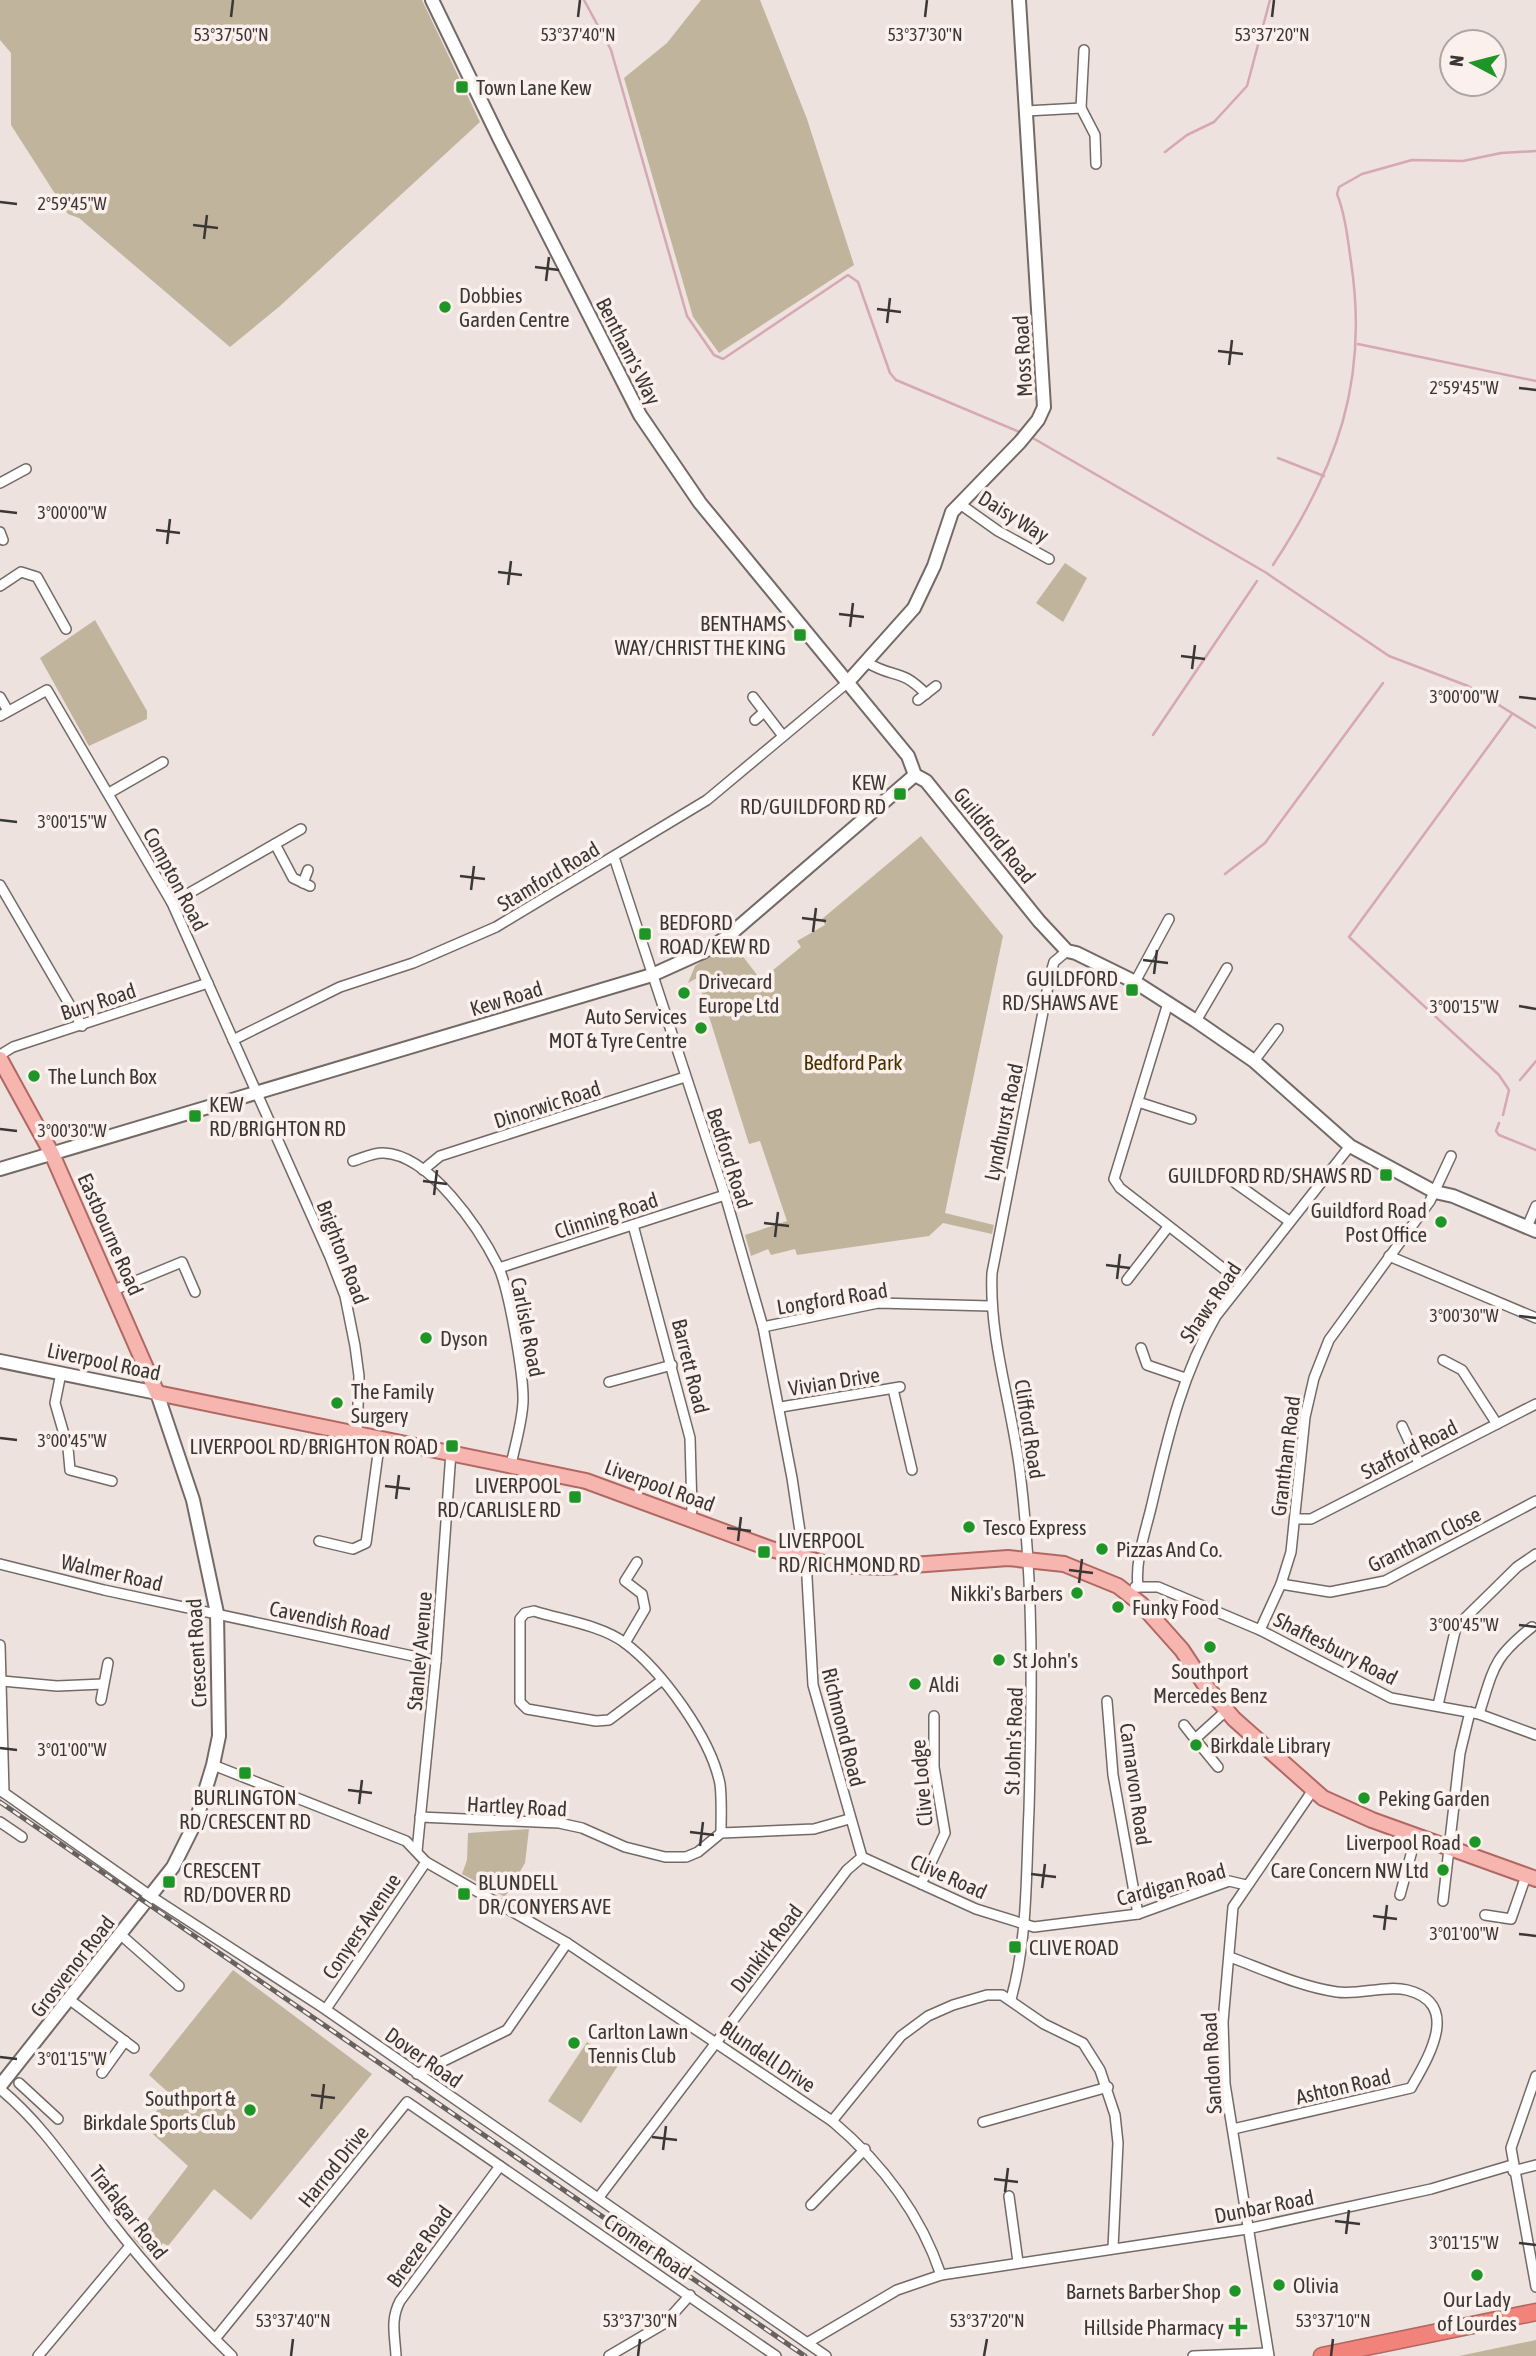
<svg xmlns="http://www.w3.org/2000/svg" width="1536" height="2356" viewBox="0 0 1536 2356" font-family="'Asap Condensed',sans-serif">
<style>
.green{fill:#c1b49c}
.lines{fill:none;stroke-linecap:round;stroke-linejoin:round}
.stream{stroke:#d6a8b1;stroke-width:2.5}
.street-casing{stroke:#736a66;stroke-width:12}
.secondary-casing{stroke:#736a66;stroke-width:16}
.primary-casing{stroke:#b16862;stroke-width:18}
.highway-casing{stroke:#b16862;stroke-width:19}
.street{stroke:#fff;stroke-width:9}
.secondary{stroke:#fff;stroke-width:12}
.primary{stroke:#f7b5b0;stroke-width:14}
.highway{stroke:#f1837b;stroke-width:16}
.rail-casing{stroke:#67625f;stroke-width:5}
.rail{stroke:#fbf0eb;stroke-width:2.5;stroke-dasharray:8;stroke-linecap:butt}
.ticks{fill:none;stroke:#3b3735;stroke-width:2.5}
.poi-dot{fill:#1d9627;stroke:#fbf0eb;stroke-width:2.5}
.labels{text-anchor:middle;dominant-baseline:central;stroke-width:7;stroke-linejoin:round;paint-order:stroke}
.poi-label{font-size:21px;fill:#3b3735;stroke:#fbf0eb;text-anchor:start}
.street-label{font-size:21px;fill:#3b3735;stroke:#fbf0eb}
.park-label{font-size:21px;fill:#463200;stroke:#fbf0eb}
.ticks-label{font-size:18px;text-anchor:middle;fill:#3b3735;stroke:#fbf0eb;stroke-width:7;stroke-linejoin:round;paint-order:stroke}
</style>
<rect width="100%" height="100%" fill="#ede2de"/>
<g class="green">
<path d="M0,0H422L480,122L280,306L230,347L79,218L68,214L11,125V53L0,40Z"/>
<path d="M701,0H760L807,119L854,265L719,353L693,317L624,78L667,43Z"/>
<path d="M1065,563L1087,578L1063,622L1036,603Z"/>
<path d="M95,620L147,711V719L89,746L40,658Z"/>
<path d="M921,836L1003,936L945,1213L994,1225L992,1234L943,1223L929,1236L797,1255L795,1249L771,1255L768,1249L751,1256L745,1235L787,1221L760,1141L749,1144L697,978L688,983L695,966L731,941L761,980L801,947L797,941L825,925L822,919Z"/>
<path d="M529,1829L525,1863L505,1897L462,1874L467,1860L468,1833Z"/>
<path d="M233,1970L372,2074L251,2220L214,2189L168,2246L163,2243L151,2258L133,2238L188,2166L144,2126L170,2094L149,2075Z"/>
<path d="M587,2042L619,2064L581,2123L548,2101Z"/>
<path d="M1536,2340V2356H1459Z"/>
</g>
<g class="lines">
<g class="stream">
<path d="M584,0L611,50L687,316L714,355L723,359L848,275L858,282L890,373L896,380L1022,433"/>
<path d="M1165,152L1187,135L1214,122L1247,86L1270,0"/>
<path d="M1358,344L1536,381"/>
<path d="M1031,437L1265,572L1389,656L1468,686L1536,728"/>
<path d="M1278,458L1324,476"/>
<path d="M1273,565C1337,468 1369,380 1351,262C1348,240 1345,214 1337,194L1339,187L1362,174L1412,160L1463,161L1501,153L1536,151"/>
<path d="M1153,735L1257,581"/>
<path d="M1225,874L1265,843L1383,683"/>
<path d="M1520,1080L1536,1061"/>
<path d="M1503,1115L1509,1090L1499,1075L1349,937L1512,714"/>
<path d="M1499,1123L1496,1131L1499,1135L1536,1150"/>
</g>
<defs>
<g id="street">
<path d="M1081,108L1084,50"/>
<path d="M1026,111L1081,108L1095,135L1096,164"/>
<path d="M0,483L26,469"/>
<path d="M960,504L998,531L1049,559"/>
<path d="M0,532L3,540"/>
<path d="M0,586L21,572L37,577L66,629"/>
<path d="M868,663C895,679 901,668 926,694"/>
<path d="M0,697L8,711"/>
<path d="M753,697L783,736"/>
<path d="M918,700L936,686"/>
<path d="M0,716L47,690L172,903L330,1257L345,1296L355,1346L359,1376L357,1434"/>
<path d="M755,720L764,712"/>
<path d="M109,793L163,762"/>
<path d="M275,844L293,878L310,886"/>
<path d="M614,857L725,1195L763,1327L792,1478L802,1545L800,1558"/>
<path d="M303,883L308,870"/>
<path d="M0,885L82,1026"/>
<path d="M172,903L301,829"/>
<path d="M1135,982L1169,919"/>
<path d="M1168,1003L1114,1179L1120,1188L1242,1283"/>
<path d="M1196,1021L1227,968"/>
<path d="M233,1040L340,987L413,963L496,927L707,800L847,683"/>
<path d="M0,1055L13,1047L208,983"/>
<path d="M1254,1061L1278,1029"/>
<path d="M1138,1102L1191,1119"/>
<path d="M353,1161C363,1158 374,1152 384,1153C430,1155 479,1228 498,1266C509,1289 524,1376 523,1402C522,1423 515,1445 511,1465"/>
<path d="M423,1170L440,1156L685,1077"/>
<path d="M1234,1182L1289,1221"/>
<path d="M633,1225L690,1438L692,1510L690,1518"/>
<path d="M1527,1227L1536,1206"/>
<path d="M1389,1256L1536,1318"/>
<path d="M499,1268L725,1195"/>
<path d="M1127,1280L1168,1227"/>
<path d="M114,1290L182,1262L195,1292"/>
<path d="M763,1327L878,1303L990,1306"/>
<path d="M1141,1348L1147,1365L1185,1378"/>
<path d="M1443,1360L1462,1370L1497,1424"/>
<path d="M61,1373L55,1403L68,1448L70,1470L112,1481"/>
<path d="M609,1382L672,1365"/>
<path d="M893,1389L912,1470"/>
<path d="M781,1407L900,1387"/>
<path d="M1402,1426L1419,1463"/>
<path d="M1296,1519H1311L1536,1404"/>
<path d="M319,1541L353,1549L366,1543L380,1439"/>
<path d="M806,1560L813,1685L862,1857"/>
<path d="M0,1564L104,1590L436,1661"/>
<path d="M1281,1584L1330,1592L1385,1581L1536,1501"/>
<path d="M1135,1587H1158L1260,1630L1391,1698L1479,1714L1536,1735"/>
<path d="M1138,1587C1135,1560 1145,1533 1151,1508C1167,1441 1181,1376 1216,1316L1350,1146"/>
<path d="M1260,1630L1281,1584L1291,1552L1305,1417L1314,1378L1329,1340L1430,1201L1451,1156"/>
<path d="M625,1643L645,1609L642,1594L625,1581L637,1562"/>
<path d="M0,1645L4,1793"/>
<path d="M2,1681L57,1686L103,1684"/>
<path d="M661,1681L609,1720L596,1721L527,1709L520,1702V1619L525,1613L534,1611C562,1620 601,1625 625,1643C662,1671 711,1738 720,1784C722,1800 721,1817 721,1833"/>
<path d="M101,1700L108,1663"/>
<path d="M1107,1701L1113,1775L1138,1914"/>
<path d="M1438,1705L1456,1627L1517,1567L1536,1554"/>
<path d="M1479,1714C1494,1667 1493,1658 1532,1627"/>
<path d="M1184,1725L1195,1739"/>
<path d="M213,1765L406,1841L426,1862L567,1943L832,2121C882,2163 920,2213 941,2275"/>
<path d="M1218,1767L1195,1739L1227,1710"/>
<path d="M0,1790L152,1897L322,2007L826,2356"/>
<path d="M420,1817L559,1823L582,1828L625,1847L665,1857H686L698,1852L721,1833L814,1829L849,1819"/>
<path d="M0,1822L22,1837"/>
<path d="M417,1851L436,1661L451,1452"/>
<path d="M862,1857L976,1909L1034,1927L1138,1914L1229,1881L1246,1885"/>
<path d="M921,1884L945,1833L934,1767V1716"/>
<path d="M1400,1895L1416,1836"/>
<path d="M1443,1901L1460,1753L1470,1712"/>
<path d="M1485,1915L1511,1919L1526,1876"/>
<path d="M121,1935L179,1986"/>
<path d="M1230,1957C1265,1970 1301,1987 1337,1992C1360,1995 1386,1985 1407,1990C1462,2004 1428,2058 1411,2088L1233,2129"/>
<path d="M1011,1999C1028,1939 1026,1872 1029,1810C1032,1696 1034,1585 1020,1472C1012,1405 989,1340 992,1273L1050,976L1054,962L1067,951"/>
<path d="M70,2000L134,2048"/>
<path d="M326,2009L426,1862"/>
<path d="M102,2073L125,2041"/>
<path d="M417,2074L507,2030L567,1943"/>
<path d="M1536,2076L1511,2148L1536,2287"/>
<path d="M19,2083L58,2119"/>
<path d="M0,2089C46,2127 74,2174 110,2220C147,2268 189,2314 232,2356"/>
<path d="M832,2121L901,2036L928,2016L953,2005L987,1995H1002L1044,2024L1083,2043L1100,2070L1115,2115L1118,2143L1113,2248"/>
<path d="M983,2122L1108,2087"/>
<path d="M1513,2171L1536,2165"/>
<path d="M1009,2196L1018,2262"/>
<path d="M599,2197L847,1870L862,1857"/>
<path d="M811,2205L865,2149"/>
<path d="M215,2339L407,2102L776,2356"/>
<path d="M807,2343L897,2290L941,2275L1247,2229L1431,2189L1512,2165"/>
<path d="M38,2356L130,2246"/>
<path d="M396,2356C395,2335 390,2320 400,2301L500,2166"/>
<path d="M609,2356L665,2323L690,2295"/>
<path d="M1193,2356L1268,2353"/>
<path d="M1269,2356L1225,2084L1223,2022L1233,1907L1313,1790"/>
</g>
<g id="secondary">
<path d="M432,0L500,140L640,415L700,503L908,756L915,775L926,781L1039,921L1067,951L1076,953L1135,982L1196,1021L1254,1061L1350,1146L1435,1192L1453,1196L1536,1231"/>
<path d="M847,683L914,608L934,566L952,512L1020,442L1038,420L1044,407L1019,0"/>
<path d="M0,1169L652,975L703,952L727,937L915,775"/>
<path d="M0,1361L157,1393L193,1500L217,1613L219,1736L213,1765L196,1821L173,1867L0,2086"/>
</g>
<path id="primary" d="M0,1059L52,1154L157,1393L586,1481L771,1549L831,1565L885,1567L1008,1558L1064,1564L1118,1586L1141,1604L1182,1650L1205,1685L1234,1719L1323,1798L1372,1820L1536,1879"/>
<path id="highway" d="M1322,2356L1536,2312"/>
</defs>
<use href="#street" class="street-casing"/>
<use href="#secondary" class="secondary-casing"/>
<use href="#primary" class="primary-casing"/>
<use href="#highway" class="highway-casing"/>
<use href="#street" class="street"/>
<use href="#secondary" class="secondary"/>
<use href="#primary" class="primary"/>
<use href="#highway" class="highway"/>
<defs>
<path id="rail" d="M0,1802L805,2356"/>
</defs>
<use href="#rail" class="rail-casing"/>
<use href="#rail" class="rail"/>
</g>
<path class="ticks" d="M231,17L233,0M578,17L580,0M925,17L927,0M1272,17L1274,0M0,202L17,204M193,225L218,228M204,239L207,215M535,267L559,270M546,281L549,257M877,309L901,312M887,323L890,298M1218,351L1243,354M1229,365L1232,340M1519,388L1536,390M0,511L17,513M156,530L180,533M167,544L170,519M498,572L522,575M508,585L511,561M839,614L864,617M850,627L853,603M1181,656L1205,659M1192,669L1195,645M1519,697L1536,699M0,820L17,822M460,876L485,879M471,890L474,866M802,918L826,921M813,932L816,908M1143,960L1168,963M1154,974L1157,950M1519,1006L1536,1009M0,1129L17,1131M423,1181L447,1184M434,1195L437,1170M764,1223L789,1226M775,1237L778,1212M1106,1265L1130,1268M1117,1279L1120,1254M1519,1316L1536,1318M0,1438L17,1440M385,1486L410,1489M396,1499L399,1475M727,1528L751,1531M738,1541L741,1517M1069,1570L1093,1573M1079,1583L1082,1559M1519,1625L1536,1627M0,1748L17,1750M348,1790L372,1793M359,1804L362,1780M690,1832L714,1835M700,1846L703,1822M1031,1874L1056,1877M1042,1888L1045,1864M1373,1916L1397,1919M1384,1930L1387,1905M1519,1934L1536,1936M0,2057L17,2059M311,2095L335,2098M321,2109L324,2084M652,2137L677,2140M663,2150L666,2126M994,2179L1018,2182M1005,2192L1008,2168M1335,2221L1360,2224M1346,2234L1349,2210M1519,2243L1536,2245M291,2356L293,2339M638,2356L640,2339M984,2356L987,2339M1331,2356L1333,2339"/>
<g class="poi-dot">
<rect x="455" y="80" width="14" height="14" rx="3.5"/>
<circle cx="445" cy="307" r="7"/>
<rect x="793" y="628" width="14" height="14" rx="3.5"/>
<rect x="893" y="787" width="14" height="14" rx="3.5"/>
<rect x="638" y="927" width="14" height="14" rx="3.5"/>
<rect x="1125" y="983" width="14" height="14" rx="3.5"/>
<circle cx="684" cy="993" r="7"/>
<circle cx="701" cy="1028" r="7"/>
<circle cx="34" cy="1076" r="7"/>
<rect x="188" y="1109" width="14" height="14" rx="3.5"/>
<rect x="1379" y="1168" width="14" height="14" rx="3.5"/>
<circle cx="1441" cy="1222" r="7"/>
<circle cx="426" cy="1338" r="7"/>
<circle cx="337" cy="1403" r="7"/>
<rect x="445" y="1439" width="14" height="14" rx="3.5"/>
<rect x="568" y="1490" width="14" height="14" rx="3.5"/>
<circle cx="969" cy="1527" r="7"/>
<circle cx="1102" cy="1549" r="7"/>
<rect x="757" y="1545" width="14" height="14" rx="3.5"/>
<circle cx="1077" cy="1593" r="7"/>
<circle cx="1118" cy="1607" r="7"/>
<circle cx="1210" cy="1647" r="7"/>
<circle cx="999" cy="1660" r="7"/>
<circle cx="915" cy="1684" r="7"/>
<circle cx="1196" cy="1745" r="7"/>
<rect x="238" y="1766" width="14" height="14" rx="3.5"/>
<circle cx="1364" cy="1798" r="7"/>
<circle cx="1475" cy="1842" r="7"/>
<circle cx="1443" cy="1870" r="7"/>
<rect x="162" y="1875" width="14" height="14" rx="3.5"/>
<rect x="457" y="1887" width="14" height="14" rx="3.5"/>
<rect x="1008" y="1940" width="14" height="14" rx="3.5"/>
<circle cx="574" cy="2043" r="7"/>
<circle cx="250" cy="2110" r="7"/>
<circle cx="1477" cy="2275" r="7"/>
<circle cx="1279" cy="2285" r="7"/>
<circle cx="1235" cy="2291" r="7"/>
<path d="M1234.5 2316.5h7v7h7v7h-7v7h-7v-7h-7v-7h7z"/>
</g>
<g class="labels">
<g class="poi-label">
<text x="476" y="87">Town Lane Kew</text>
<text x="459" y="295">Dobbies<tspan x="459" dy="24">Garden Centre</tspan></text>
<text x="786" y="623" text-anchor="end">BENTHAMS<tspan x="786" dy="24">WAY/CHRIST THE KING</tspan></text>
<text x="886" y="782" text-anchor="end">KEW<tspan x="886" dy="24">RD/GUILDFORD RD</tspan></text>
<text x="659" y="922">BEDFORD<tspan x="659" dy="24">ROAD/KEW RD</tspan></text>
<text x="1118" y="978" text-anchor="end">GUILDFORD<tspan x="1118" dy="24">RD/SHAWS AVE</tspan></text>
<text x="698" y="981">Drivecard<tspan x="698" dy="24">Europe Ltd</tspan></text>
<text x="687" y="1016" text-anchor="end">Auto Services<tspan x="687" dy="24">MOT &amp; Tyre Centre</tspan></text>
<text x="48" y="1076">The Lunch Box</text>
<text x="209" y="1104">KEW<tspan x="209" dy="24">RD/BRIGHTON RD</tspan></text>
<text x="1372" y="1175" text-anchor="end">GUILDFORD RD/SHAWS RD</text>
<text x="1427" y="1210" text-anchor="end">Guildford Road<tspan x="1427" dy="24">Post Office</tspan></text>
<text x="440" y="1338">Dyson</text>
<text x="351" y="1391">The Family<tspan x="351" dy="24">Surgery</tspan></text>
<text x="438" y="1446" text-anchor="end">LIVERPOOL RD/BRIGHTON ROAD</text>
<text x="561" y="1485" text-anchor="end">LIVERPOOL<tspan x="561" dy="24">RD/CARLISLE RD</tspan></text>
<text x="983" y="1527">Tesco Express</text>
<text x="778" y="1540">LIVERPOOL<tspan x="778" dy="24">RD/RICHMOND RD</tspan></text>
<text x="1116" y="1549">Pizzas And Co.</text>
<text x="1063" y="1593" text-anchor="end">Nikki's Barbers</text>
<text x="1132" y="1607">Funky Food</text>
<text x="1013" y="1660">St John's</text>
<text x="1210" y="1671" text-anchor="middle">Southport<tspan x="1210" dy="24">Mercedes Benz</tspan></text>
<text x="929" y="1684">Aldi</text>
<text x="1210" y="1745">Birkdale Library</text>
<text x="245" y="1797" text-anchor="middle">BURLINGTON<tspan x="245" dy="24">RD/CRESCENT RD</tspan></text>
<text x="1378" y="1798">Peking Garden</text>
<text x="1461" y="1842" text-anchor="end">Liverpool Road</text>
<text x="183" y="1870">CRESCENT<tspan x="183" dy="24">RD/DOVER RD</tspan></text>
<text x="1429" y="1870" text-anchor="end">Care Concern NW Ltd</text>
<text x="478" y="1882">BLUNDELL<tspan x="478" dy="24">DR/CONYERS AVE</tspan></text>
<text x="1029" y="1947">CLIVE ROAD</text>
<text x="588" y="2031">Carlton Lawn<tspan x="588" dy="24">Tennis Club</tspan></text>
<text x="236" y="2098" text-anchor="end">Southport &amp;<tspan x="236" dy="24">Birkdale Sports Club</tspan></text>
<text x="1293" y="2285">Olivia</text>
<text x="1221" y="2291" text-anchor="end">Barnets Barber Shop</text>
<text x="1477" y="2299" text-anchor="middle">Our Lady<tspan x="1477" dy="24">of Lourdes</tspan></text>
<text x="1224" y="2327" text-anchor="end">Hillside Pharmacy</text>
</g>
<g class="street-label">
<text transform="translate(629 351) rotate(63)">Bentham's Way</text>
<text transform="translate(1022 356) rotate(-93)">Moss Road</text>
<text transform="translate(1014 516) rotate(32)">Daisy Way</text>
<text transform="translate(995 835) rotate(51)">Guildford Road</text>
<text transform="translate(548 876) rotate(-31)">Stamford Road</text>
<text transform="translate(176 879) rotate(62)">Compton Road</text>
<text transform="translate(506 998) rotate(-17)">Kew Road</text>
<text transform="translate(98 1001) rotate(-18)">Bury Road</text>
<text transform="translate(547 1104) rotate(-18)">Dinorwic Road</text>
<text transform="translate(1003 1122) rotate(-78)">Lyndhurst Road</text>
<text transform="translate(730 1158) rotate(72)">Bedford Road</text>
<text transform="translate(606 1215) rotate(-18)">Clinning Road</text>
<text transform="translate(111 1234) rotate(66)">Eastbourne Road</text>
<text transform="translate(343 1252) rotate(69)">Brighton Road</text>
<text transform="translate(832 1298) rotate(-9)">Longford Road</text>
<text transform="translate(1210 1302) rotate(-56)">Shaws Road</text>
<text transform="translate(528 1327) rotate(79)">Carlisle Road</text>
<text transform="translate(104 1361) rotate(12)">Liverpool Road</text>
<text transform="translate(691 1366) rotate(76)">Barrett Road</text>
<text transform="translate(834 1381) rotate(-9)">Vivian Drive</text>
<text transform="translate(1030 1429) rotate(81)">Clifford Road</text>
<text transform="translate(1409 1449) rotate(-27)">Stafford Road</text>
<text transform="translate(1285 1456) rotate(-83)">Grantham Road</text>
<text transform="translate(660 1485) rotate(20)">Liverpool Road</text>
<text transform="translate(1424 1539) rotate(-26)">Grantham Close</text>
<text transform="translate(112 1572) rotate(13)">Walmer Road</text>
<text transform="translate(330 1620) rotate(12)">Cavendish Road</text>
<text transform="translate(1336 1648) rotate(27)">Shaftesbury Road</text>
<text transform="translate(419 1651) rotate(-85)">Stanley Avenue</text>
<text transform="translate(196 1653) rotate(-93)">Crescent Road</text>
<text transform="translate(844 1727) rotate(76)">Richmond Road</text>
<text transform="translate(1013 1741) rotate(-88)">St John's Road</text>
<text transform="translate(921 1783) rotate(-95)">Clive Lodge</text>
<text transform="translate(1136 1784) rotate(82)">Carnarvon Road</text>
<text transform="translate(517 1806) rotate(3)">Hartley Road</text>
<text transform="translate(949 1876) rotate(24)">Clive Road</text>
<text transform="translate(1171 1884) rotate(-15)">Cardigan Road</text>
<text transform="translate(361 1926) rotate(-56)">Conyers Avenue</text>
<text transform="translate(766 1948) rotate(-53)">Dunkirk Road</text>
<text transform="translate(72 1966) rotate(-52)">Grosvenor Road</text>
<text transform="translate(768 2056) rotate(34)">Blundell Drive</text>
<text transform="translate(424 2057) rotate(35)">Dover Road</text>
<text transform="translate(1211 2063) rotate(-93)">Sandon Road</text>
<text transform="translate(1343 2086) rotate(-13)">Ashton Road</text>
<text transform="translate(333 2166) rotate(-51)">Harrod Drive</text>
<text transform="translate(1264 2206) rotate(-11)">Dunbar Road</text>
<text transform="translate(129 2212) rotate(52)">Trafalgar Road</text>
<text transform="translate(419 2246) rotate(-54)">Breeze Road</text>
<text transform="translate(648 2246) rotate(34)">Cromer Road</text>
</g>
<g class="park-label">
<text x="853" y="1062">Bedford Park</text>
</g>
</g>
<g class="ticks-label">
<text x="231" y="41">53°37'50"N</text>
<text x="578" y="41">53°37'40"N</text>
<text x="925" y="41">53°37'30"N</text>
<text x="1272" y="41">53°37'20"N</text>
<text x="72" y="210">2°59'45"W</text>
<text x="1464" y="394">2°59'45"W</text>
<text x="72" y="519">3°00'00"W</text>
<text x="1464" y="703">3°00'00"W</text>
<text x="72" y="828">3°00'15"W</text>
<text x="1464" y="1013">3°00'15"W</text>
<text x="72" y="1137">3°00'30"W</text>
<text x="1464" y="1322">3°00'30"W</text>
<text x="72" y="1447">3°00'45"W</text>
<text x="1464" y="1631">3°00'45"W</text>
<text x="72" y="1756">3°01'00"W</text>
<text x="1464" y="1940">3°01'00"W</text>
<text x="72" y="2065">3°01'15"W</text>
<text x="1464" y="2249">3°01'15"W</text>
<text x="293" y="2327">53°37'40"N</text>
<text x="640" y="2327">53°37'30"N</text>
<text x="987" y="2327">53°37'20"N</text>
<text x="1333" y="2327">53°37'10"N</text>
</g>
<g transform="translate(1473 63) rotate(277)"><circle r="33" fill="#fbf0eb" stroke="#aea6a2" stroke-width="2"/>
<path d="M0-5L12 26L0 18L-12 26Z" fill="#1d9627"/>
<text y="-10" font-size="19" font-weight="bold" text-anchor="middle" fill="#3b3735">N</text>
</g>
</svg>
